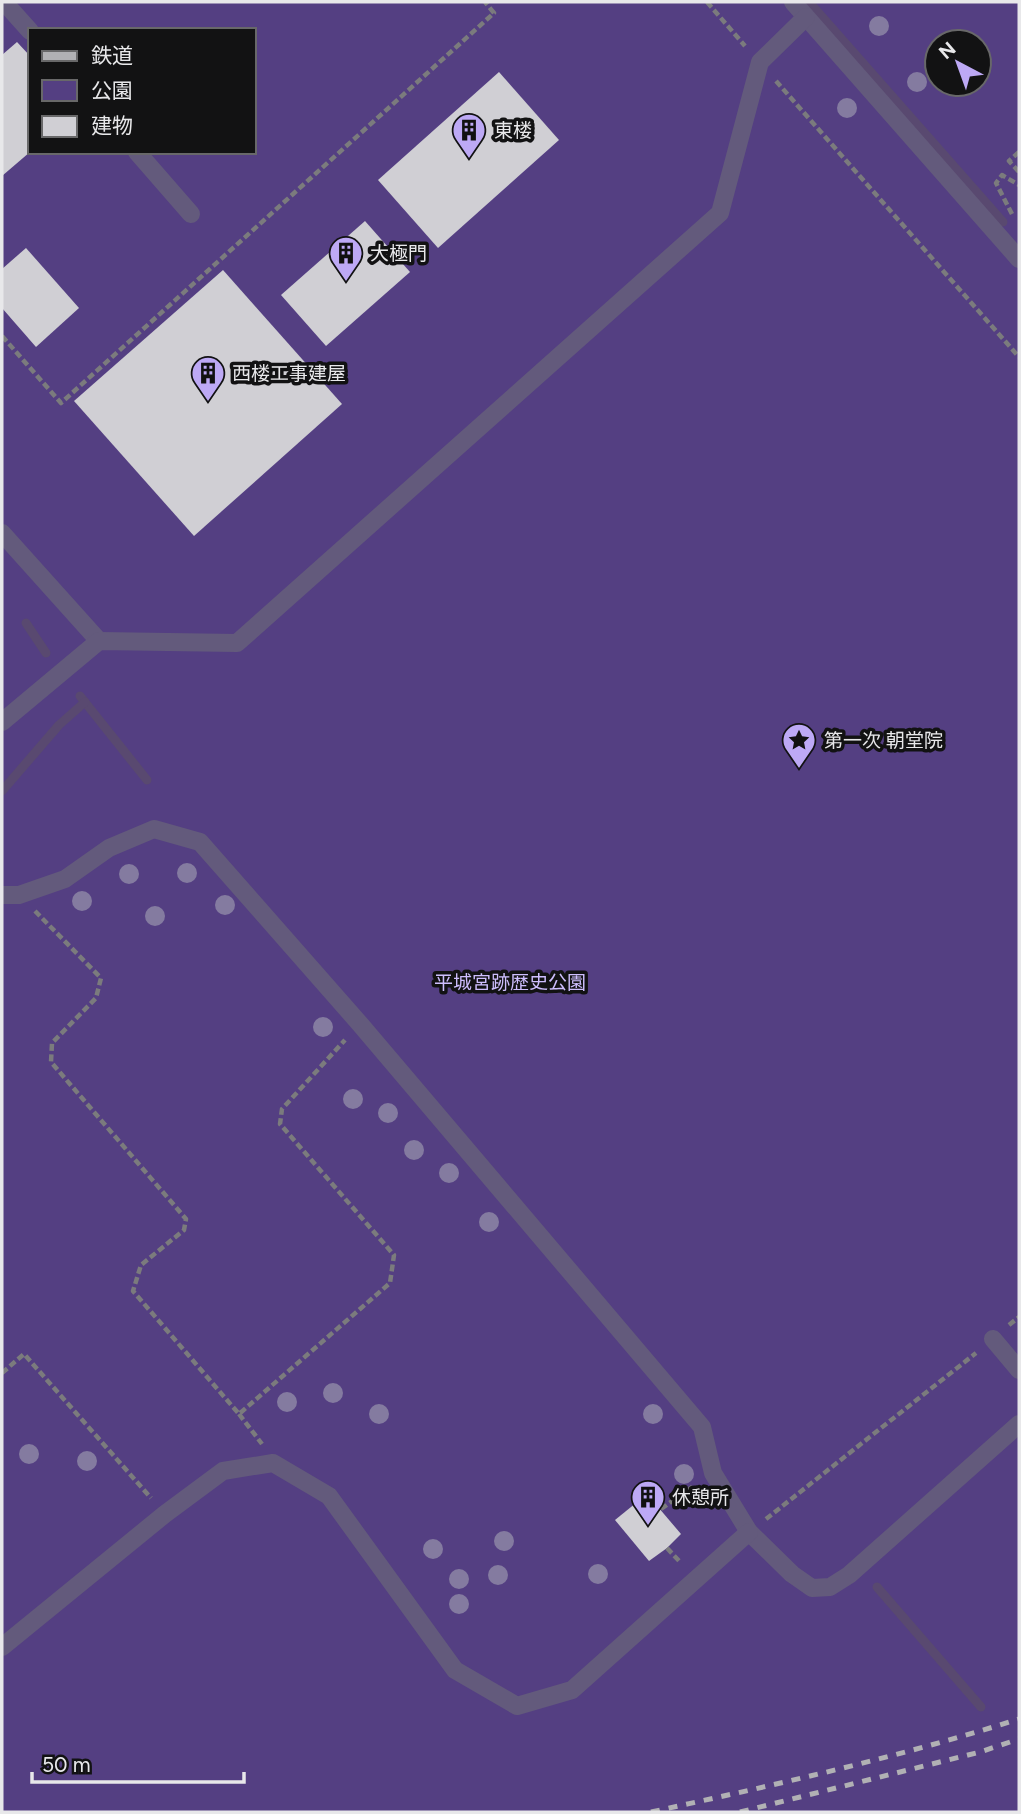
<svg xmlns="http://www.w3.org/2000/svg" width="1021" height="1814" viewBox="0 0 1021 1814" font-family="Figtree,'Noto Sans JP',sans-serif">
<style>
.green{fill:#543f82;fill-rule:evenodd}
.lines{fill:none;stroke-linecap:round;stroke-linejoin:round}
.stream{stroke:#594970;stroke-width:9}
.building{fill:#d0cfd4}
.path{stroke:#7b7b7d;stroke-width:4.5;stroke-dasharray:7 3.5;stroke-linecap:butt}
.pedestrian{stroke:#635a7c;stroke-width:18}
.rail{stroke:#b1b1b4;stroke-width:5;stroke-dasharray:9 9;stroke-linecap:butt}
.tree{fill:#847ba0}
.labels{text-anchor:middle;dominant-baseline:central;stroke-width:7;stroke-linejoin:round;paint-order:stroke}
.poi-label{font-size:19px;fill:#e8e8ea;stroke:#121213;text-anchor:start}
.park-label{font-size:19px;fill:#cebefe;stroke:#121213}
</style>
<rect width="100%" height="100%" fill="#29292c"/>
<path class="green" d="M2,2H1019V1812H2ZM30,30H254V152H30ZM937,42H979V84H937Z"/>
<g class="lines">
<g class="stream">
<path d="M809,2L1003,222"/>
<path d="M26,623L46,653"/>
<path d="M80,696L147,780"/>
<path d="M2,791L59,725L85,702"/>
<path d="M877,1587L981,1707"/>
</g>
</g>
<g class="building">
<path d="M17,42L30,56V152L2,176V55Z"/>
<path d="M499,72L559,140L438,248L378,180Z"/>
<path d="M365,221L410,272L326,346L281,295Z"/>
<path d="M26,248L79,308L36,347L2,308V269Z"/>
<path d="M223,270L342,404L194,536L74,401Z"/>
<path d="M647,1494L681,1534L667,1548L649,1561L615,1520Z"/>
</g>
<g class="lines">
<g class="path">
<path d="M707,2L745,46"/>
<path d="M776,81L1019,357"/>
<path d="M1019,152L1009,161L1019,172"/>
<path d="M1012,214L996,183L1002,175L1019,185"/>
<path d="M2,336L61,403L494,13L485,2"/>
<path d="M35,911L101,978L96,998L52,1043L51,1062L186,1219L184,1230L141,1265L133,1291L239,1414L390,1283L394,1255L280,1124L282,1109L345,1040"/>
<path d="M1009,1325L1019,1317"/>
<path d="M2,1373L24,1354L151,1498"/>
<path d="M239,1414L262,1444"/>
<path d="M661,1509L695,1485"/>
<path d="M766,1519L976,1353"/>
<path d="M667,1548L681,1563"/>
</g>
<g class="pedestrian">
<path d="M4,2L30,31"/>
<path d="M793,2L1019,259"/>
<path d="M137,152L191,214"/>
<path d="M2,533L99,641"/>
<path d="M2,722L99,641L237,643L720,213L760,62L806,17"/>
<path d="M2,895H19L65,879L109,848L154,829L200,842L360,1024L702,1427L713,1473L749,1532L792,1574L812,1588L830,1587L849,1575L1019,1424"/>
<path d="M993,1339L1019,1370"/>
<path d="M2,1647L165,1514L223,1471L273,1463L329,1496L455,1670L517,1706L572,1690L749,1532"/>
</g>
<g class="rail">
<path d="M651,1812C775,1785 899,1757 1019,1719"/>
<path d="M740,1812L980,1752L1019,1739"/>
</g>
</g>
<g class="tree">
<circle cx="879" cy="26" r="10"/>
<circle cx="917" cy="82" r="10"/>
<circle cx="847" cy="108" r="10"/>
<circle cx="187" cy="873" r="10"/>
<circle cx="129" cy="874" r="10"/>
<circle cx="82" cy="901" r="10"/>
<circle cx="225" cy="905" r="10"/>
<circle cx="155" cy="916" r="10"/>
<circle cx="323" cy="1027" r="10"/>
<circle cx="353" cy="1099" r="10"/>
<circle cx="388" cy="1113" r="10"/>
<circle cx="414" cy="1150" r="10"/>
<circle cx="449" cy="1173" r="10"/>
<circle cx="489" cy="1222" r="10"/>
<circle cx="333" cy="1393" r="10"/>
<circle cx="287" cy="1402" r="10"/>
<circle cx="379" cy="1414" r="10"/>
<circle cx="653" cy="1414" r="10"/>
<circle cx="29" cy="1454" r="10"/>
<circle cx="87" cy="1461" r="10"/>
<circle cx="684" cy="1474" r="10"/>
<circle cx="504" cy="1541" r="10"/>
<circle cx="433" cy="1549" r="10"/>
<circle cx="598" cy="1574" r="10"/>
<circle cx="498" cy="1575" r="10"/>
<circle cx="459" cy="1579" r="10"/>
<circle cx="459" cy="1604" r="10"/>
</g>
<defs>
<symbol id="building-pin" viewBox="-11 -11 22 30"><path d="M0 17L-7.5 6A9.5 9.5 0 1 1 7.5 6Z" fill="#bda9f5" stroke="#121213"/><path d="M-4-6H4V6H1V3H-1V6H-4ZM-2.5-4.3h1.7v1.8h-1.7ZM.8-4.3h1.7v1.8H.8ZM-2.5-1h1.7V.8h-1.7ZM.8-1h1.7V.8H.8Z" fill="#111"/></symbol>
<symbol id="sight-pin" viewBox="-11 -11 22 30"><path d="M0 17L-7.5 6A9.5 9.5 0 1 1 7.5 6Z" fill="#bda9f5" stroke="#121213"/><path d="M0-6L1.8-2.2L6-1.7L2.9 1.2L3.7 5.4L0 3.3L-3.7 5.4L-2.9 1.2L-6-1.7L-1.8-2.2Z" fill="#111"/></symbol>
</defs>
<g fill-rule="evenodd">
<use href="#building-pin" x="450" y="111" width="38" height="52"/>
<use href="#building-pin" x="327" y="234" width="38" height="52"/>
<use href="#building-pin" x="189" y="354" width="38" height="52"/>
<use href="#sight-pin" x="780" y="721" width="38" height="52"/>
<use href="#building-pin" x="629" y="1478" width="38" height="52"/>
</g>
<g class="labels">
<g class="poi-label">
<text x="494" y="130">東楼</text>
<text x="370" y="253">大極門</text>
<text x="232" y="373">西楼工事建屋</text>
<text x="824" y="740">第一次 朝堂院</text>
<text x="672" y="1497">休憩所</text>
</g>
<g class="park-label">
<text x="510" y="982">平城宮跡歴史公園</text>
</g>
</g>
<rect width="1021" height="1814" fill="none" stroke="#e8e8ea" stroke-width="7"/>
<rect x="28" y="28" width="228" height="126" fill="#121213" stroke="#686869" stroke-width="2"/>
<rect x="42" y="51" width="35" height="10" fill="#b1b1b4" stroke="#686869" stroke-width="2"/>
<text x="91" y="63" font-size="21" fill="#e8e8ea">鉄道</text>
<rect x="42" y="80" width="35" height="21" fill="#543f82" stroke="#686869" stroke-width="2"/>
<text x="91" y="98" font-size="21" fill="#e8e8ea">公園</text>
<rect x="42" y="116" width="35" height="21" fill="#d0cfd4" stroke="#686869" stroke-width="2"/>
<text x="91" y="133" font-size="21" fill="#e8e8ea">建物</text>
<g transform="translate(958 63) rotate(319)"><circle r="33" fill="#121213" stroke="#686869" stroke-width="2"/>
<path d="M0-5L12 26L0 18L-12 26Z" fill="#bda9f5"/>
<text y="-10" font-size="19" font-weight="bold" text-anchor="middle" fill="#e8e8ea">N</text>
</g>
<path d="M32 1772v10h212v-10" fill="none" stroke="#e8e8ea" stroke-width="3.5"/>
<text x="42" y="1772" font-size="21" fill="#e8e8ea" stroke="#121213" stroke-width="5" paint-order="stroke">50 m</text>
</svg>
